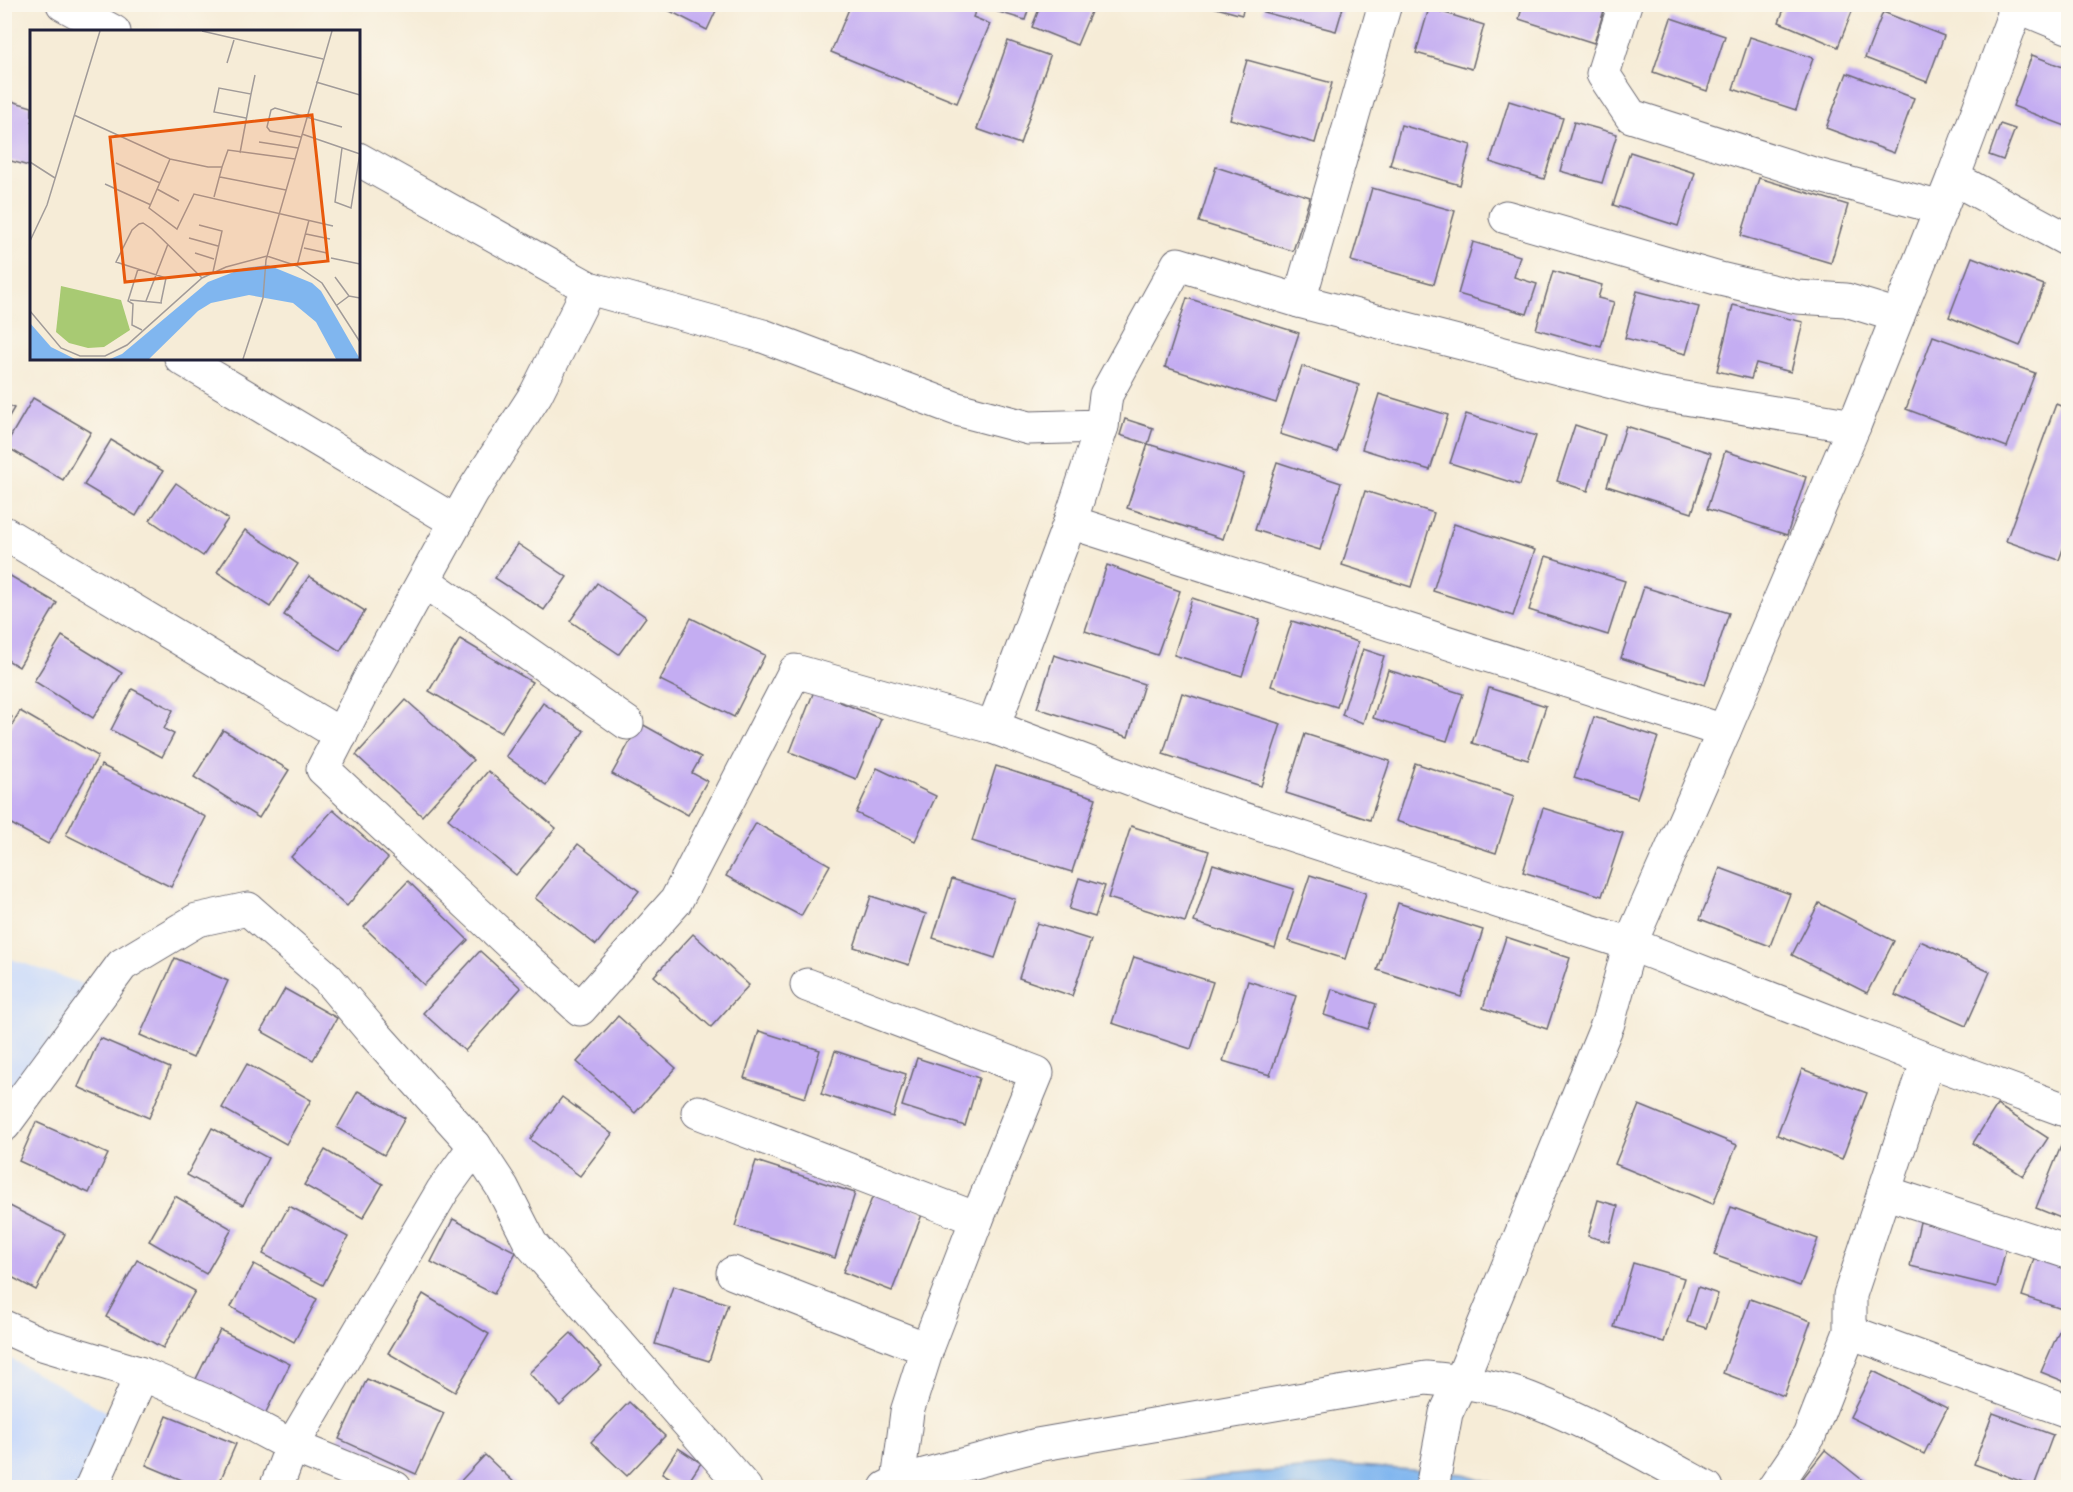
<svg xmlns="http://www.w3.org/2000/svg" width="2073" height="1492" viewBox="0 0 2073 1492" font-family="'IM FELL Double Pica',serif">
<style>
.built{fill:#ccdbf9}
.water{fill:#80b6ef;stroke:#516c95;stroke-width:1.5}
.building{fill:#c4adf2}
.lines{fill:none;stroke-linecap:round;stroke-linejoin:round}
.street-casing{stroke:#6c6972;stroke-width:35}
.street{stroke:#fff;stroke-width:33}
.inset-road{fill:none;stroke:#a19b99;stroke-width:1.5}
.view{fill:#e8590c;fill-opacity:0.15;stroke:#e8590c;stroke-width:3}
.inset-edge{fill:none;stroke:#22223b;stroke-width:3}
</style>
<rect width="100%" height="100%" fill="#fbf7ec"/>
<filter id="ink" filterUnits="userSpaceOnUse"><feTurbulence type="fractalNoise" baseFrequency=".0167" numOctaves="2"/><feDisplacementMap in="SourceGraphic" scale="12" xChannelSelector="R" yChannelSelector="G"/><feConvolveMatrix kernelMatrix="1 2 1 2 8 2 1 2 1" color-interpolation-filters="sRGB"/></filter>
<filter id="wash" filterUnits="userSpaceOnUse"><feTurbulence type="fractalNoise" baseFrequency=".008" numOctaves="4" result="noise"/><feDisplacementMap in="SourceGraphic" scale="24" xChannelSelector="R" yChannelSelector="G"/><feGaussianBlur stdDeviation="1.35" result="paint"/><feColorMatrix in="noise" values="0 0 0 0 0 0 0 0 0 0 0 0 0 0 0 0 0 1.4 0 .05"/><feComposite in="paint" operator="in"/></filter>
<g filter="url(#wash)">
<rect width="100%" height="100%" fill="#f6ecd7"/>
<g class="built">
<path d="M5,957L92,987L5,1109Z"/>
<path d="M4,1355L109,1413L79,1487H5Z"/>
</g>
<path class="water" d="M1346,1465L1464,1474L1506,1487L1155,1488L1222,1476Z"/>
<g id="blocks">
<g class="building">
<path d="M664,4H719L707,30L662,7Z"/>
<path d="M851,4H978L973,17L990,24L957,103L831,52Z"/>
<path d="M994,4H1030L1025,20L992,10Z"/>
<path d="M1041,4H1071L1091,12L1077,45L1032,27Z"/>
<path d="M1202,4H1244L1242,15Z"/>
<path d="M1265,4H1344L1336,31L1263,12Z"/>
<path d="M1523,4H1606L1594,43L1519,19Z"/>
<path d="M1786,4H1855L1838,47L1779,22Z"/>
<path d="M1429,8L1484,25L1472,69L1416,53Z"/>
<path d="M1883,12L1944,36L1927,82L1865,58Z"/>
<path d="M1671,18L1725,36L1707,91L1653,72Z"/>
<path d="M1750,37L1813,58L1796,110L1733,89Z"/>
<path d="M1008,41L1050,56L1020,144L977,129Z"/>
<path d="M2032,55L2068,69V127L2013,106Z"/>
<path d="M1247,60L1332,83L1315,143L1230,119Z"/>
<path d="M1847,73L1914,98L1894,153L1826,128Z"/>
<path d="M8,100L32,107V167L4,159V111Z"/>
<path d="M1509,101L1563,118L1544,179L1490,162Z"/>
<path d="M1574,122L1617,134L1602,183L1560,171Z"/>
<path d="M2000,124L2015,129L2003,160L1989,155Z"/>
<path d="M1401,125L1471,145L1460,185L1390,165Z"/>
<path d="M1630,152L1695,173L1678,226L1613,205Z"/>
<path d="M1216,167L1310,197L1293,251L1199,222Z"/>
<path d="M1759,178L1848,205L1831,263L1741,236Z"/>
<path d="M1372,188L1455,211L1434,284L1351,261Z"/>
<path d="M1473,242L1520,256L1514,277L1537,284L1527,314L1458,294Z"/>
<path d="M1972,257L2044,285L2020,346L1949,317Z"/>
<path d="M1553,271L1602,285L1598,298L1614,302L1601,347L1536,329Z"/>
<path d="M1637,291L1699,307L1686,354L1625,338Z"/>
<path d="M1187,298L1299,333L1276,403L1165,367Z"/>
<path d="M1733,305L1803,322L1791,372L1756,363L1751,379L1717,371Z"/>
<path d="M1933,336L2035,373L2007,447L1906,409Z"/>
<path d="M1302,366L1359,385L1337,452L1280,434Z"/>
<path d="M1379,394L1448,415L1430,470L1362,449Z"/>
<path d="M33,398L91,432L63,480L5,446Z"/>
<path d="M4,403L14,408L4,425Z"/>
<path d="M2056,404L2068,409V535L2059,560L2006,541Z"/>
<path d="M1466,414L1536,436L1520,485L1450,463Z"/>
<path d="M1125,419L1153,428L1148,444L1244,474L1223,539L1127,508L1148,444L1120,435Z"/>
<path d="M1575,425L1605,435L1588,491L1557,481Z"/>
<path d="M1626,426L1711,453L1692,513L1607,486Z"/>
<path d="M111,440L163,471L136,516L84,485Z"/>
<path d="M1725,451L1806,477L1787,535L1707,509Z"/>
<path d="M1277,462L1341,483L1320,550L1255,530Z"/>
<path d="M176,483L228,519L203,556L150,520Z"/>
<path d="M1365,491L1434,513L1411,587L1342,565Z"/>
<path d="M1454,524L1535,550L1513,616L1433,591Z"/>
<path d="M245,530L298,564L270,607L217,572Z"/>
<path d="M518,544L567,577L544,610L495,578Z"/>
<path d="M1546,556L1625,581L1608,635L1529,610Z"/>
<path d="M1107,565L1180,591L1157,655L1085,631Z"/>
<path d="M7,574L57,603L19,667L4,658V579Z"/>
<path d="M309,576L365,611L340,651L284,615Z"/>
<path d="M597,583L646,617L619,654L570,621Z"/>
<path d="M1644,587L1729,613L1705,685L1621,658Z"/>
<path d="M1192,598L1260,620L1242,676L1174,655Z"/>
<path d="M691,618L765,655L734,717L660,680Z"/>
<path d="M1292,621L1358,642L1337,707L1271,686Z"/>
<path d="M62,636L122,673L93,718L34,681Z"/>
<path d="M460,639L532,682L501,733L429,691Z"/>
<path d="M1363,649L1384,656L1363,723L1342,715Z"/>
<path d="M1054,655L1144,684L1128,737L1037,708Z"/>
<path d="M1388,670L1463,694L1447,741L1373,718Z"/>
<path d="M1489,688L1546,706L1528,760L1472,743Z"/>
<path d="M132,689L173,710L164,729L174,734L162,757L111,730Z"/>
<path d="M814,691L881,719L856,779L790,752Z"/>
<path d="M1182,693L1281,724L1261,786L1163,754Z"/>
<path d="M406,700L473,760L422,816L356,755Z"/>
<path d="M543,703L584,731L546,785L506,756Z"/>
<path d="M20,711L98,756L48,844L4,820V738Z"/>
<path d="M4,713L12,717L4,731Z"/>
<path d="M1594,717L1658,737L1637,798L1574,778Z"/>
<path d="M640,723L701,757L692,773L707,781L688,815L612,774Z"/>
<path d="M223,730L289,770L259,818L194,777Z"/>
<path d="M1305,734L1390,761L1370,820L1286,793Z"/>
<path d="M1415,763L1514,796L1496,853L1396,821Z"/>
<path d="M101,765L206,817L171,887L66,835Z"/>
<path d="M996,766L1096,798L1072,872L972,841Z"/>
<path d="M877,768L936,796L915,841L856,813Z"/>
<path d="M488,771L556,828L516,875L448,819Z"/>
<path d="M1543,808L1623,833L1602,896L1523,872Z"/>
<path d="M333,810L388,858L347,906L291,857Z"/>
<path d="M756,823L830,865L801,916L726,876Z"/>
<path d="M1131,826L1209,851L1185,922L1108,898Z"/>
<path d="M578,844L639,891L596,945L535,898Z"/>
<path d="M1213,864L1294,889L1275,948L1194,922Z"/>
<path d="M1720,868L1790,894L1770,946L1700,919Z"/>
<path d="M1310,875L1366,893L1345,959L1288,941Z"/>
<path d="M1079,878L1105,886L1095,917L1069,909Z"/>
<path d="M952,879L1015,899L995,958L933,938Z"/>
<path d="M408,881L468,940L424,985L364,927Z"/>
<path d="M871,896L926,914L909,965L854,947Z"/>
<path d="M1398,903L1483,930L1461,997L1377,970Z"/>
<path d="M1819,903L1894,941L1867,993L1792,955Z"/>
<path d="M1037,923L1091,940L1072,996L1019,978Z"/>
<path d="M693,934L749,985L711,1027L654,976Z"/>
<path d="M1506,937L1570,958L1547,1029L1483,1008Z"/>
<path d="M1920,941L1990,972L1966,1026L1895,995Z"/>
<path d="M480,951L521,988L465,1051L423,1013Z"/>
<path d="M1134,957L1213,982L1191,1049L1112,1023Z"/>
<path d="M175,958L228,981L193,1058L140,1035Z"/>
<path d="M1248,981L1296,996L1270,1075L1223,1061Z"/>
<path d="M285,989L337,1018L313,1060L261,1031Z"/>
<path d="M1332,989L1376,1004L1368,1029L1324,1015Z"/>
<path d="M618,1016L676,1068L635,1113L577,1062Z"/>
<path d="M759,1031L820,1050L805,1098L744,1078Z"/>
<path d="M100,1038L170,1068L149,1118L78,1087Z"/>
<path d="M835,1051L906,1074L893,1117L821,1094Z"/>
<path d="M917,1058L979,1078L965,1126L902,1106Z"/>
<path d="M247,1064L311,1100L286,1144L222,1108Z"/>
<path d="M1802,1069L1867,1093L1842,1159L1777,1135Z"/>
<path d="M358,1091L405,1118L384,1155L337,1128Z"/>
<path d="M562,1097L612,1134L580,1176L530,1139Z"/>
<path d="M1639,1105L1737,1145L1713,1204L1615,1164Z"/>
<path d="M1997,1105L2048,1138L2023,1176L1973,1143Z"/>
<path d="M36,1122L108,1154L89,1193L19,1161Z"/>
<path d="M212,1128L268,1158L243,1205L187,1175Z"/>
<path d="M2061,1146L2068,1149V1221L2036,1208Z"/>
<path d="M325,1150L383,1184L363,1218L304,1185Z"/>
<path d="M756,1161L855,1193L835,1258L735,1226Z"/>
<path d="M874,1193L923,1212L892,1291L843,1272Z"/>
<path d="M175,1196L232,1229L206,1274L149,1241Z"/>
<path d="M1598,1200L1618,1206L1609,1242L1588,1236Z"/>
<path d="M4,1203L65,1234L36,1290L4,1273Z"/>
<path d="M289,1206L348,1237L323,1285L263,1254Z"/>
<path d="M1731,1207L1818,1239L1800,1286L1714,1255Z"/>
<path d="M453,1219L516,1252L494,1294L431,1262Z"/>
<path d="M1920,1222L2007,1243L1997,1287L1910,1266Z"/>
<path d="M2035,1255L2068,1266V1311L2022,1296Z"/>
<path d="M137,1260L195,1291L163,1348L106,1317Z"/>
<path d="M1633,1263L1684,1278L1664,1342L1614,1327Z"/>
<path d="M254,1264L317,1299L294,1342L231,1307Z"/>
<path d="M673,1286L728,1304L709,1361L655,1344Z"/>
<path d="M1698,1287L1718,1294L1706,1328L1687,1322Z"/>
<path d="M423,1294L489,1334L455,1392L388,1353Z"/>
<path d="M1750,1299L1811,1321L1784,1396L1723,1373Z"/>
<path d="M220,1330L290,1364L265,1414L196,1379Z"/>
<path d="M2059,1331L2068,1335V1383L2041,1372Z"/>
<path d="M571,1333L602,1366L560,1406L529,1373Z"/>
<path d="M1873,1371L1947,1408L1924,1454L1850,1417Z"/>
<path d="M367,1379L444,1413L416,1474L339,1439Z"/>
<path d="M629,1402L665,1436L627,1476L591,1442Z"/>
<path d="M1993,1413L2053,1435L2034,1486L1974,1464Z"/>
<path d="M167,1416L236,1444L217,1488H201L146,1465Z"/>
<path d="M678,1448L701,1463L685,1487L662,1473Z"/>
<path d="M1825,1450L1872,1488H1795Z"/>
<path d="M485,1455L520,1488H454Z"/>
</g>
</g>
</g>
<g filter="url(#ink)">
<use href="#blocks" fill-opacity="0" stroke="#6c6972" stroke-width="1.5"/>
<g class="lines">
<defs>
<g id="street">
<path d="M63,4L114,32"/>
<path d="M1625,4L1603,74L1631,116L1813,174L1941,208"/>
<path d="M2012,4L2068,27"/>
<path d="M358,159L589,288L763,336L957,409L1029,428L1102,426L1106,395L1178,264L1299,301L1655,393L1854,426"/>
<path d="M1953,178L2068,240"/>
<path d="M1506,217L1716,278L1797,297L1846,300L1898,316"/>
<path d="M589,288L536,394L472,493L370,678L323,769L580,1009L676,901L795,671L993,727L1203,806L1630,944L1928,1060L2068,1111"/>
<path d="M1299,301L1385,4"/>
<path d="M181,358L456,522"/>
<path d="M1070,522L1724,731"/>
<path d="M4,533L341,735"/>
<path d="M424,581L627,723"/>
<path d="M993,727L1070,522L1102,426"/>
<path d="M807,985L1037,1073L977,1219L927,1349L907,1412L898,1482"/>
<path d="M698,1112L977,1219"/>
<path d="M4,1125L122,965L197,920L248,909L327,978L370,1029L475,1146L502,1187L531,1244L745,1488"/>
<path d="M1884,1192L2068,1252"/>
<path d="M733,1273L927,1349"/>
<path d="M4,1327L42,1344L142,1374L217,1406L292,1446L395,1488"/>
<path d="M1850,1332L2068,1411"/>
<path d="M91,1488L142,1374"/>
<path d="M276,1488L292,1446L443,1190L475,1146"/>
<path d="M886,1488L898,1482L1037,1445L1426,1378C1460,1381 1498,1386 1530,1399C1591,1423 1649,1456 1707,1488"/>
<path d="M1432,1488L1446,1413L1461,1381L1608,1023L1630,944L1724,731L1854,426L1953,178L2018,4"/>
<path d="M1774,1488L1809,1436L1850,1332V1295L1928,1060"/>
</g>
</defs>
<use href="#street" class="street-casing"/>
<use href="#street" class="street"/>
</g>
</g>
<g transform="translate(30 30)">
<rect width="330" height="330" fill="#f6ecd7"/>
<path d="M31,256L91,270L100,300L74,317L58,318L39,313L26,302Z" fill="#a8ca73"/>
<path d="M238,235L282,253L291,261L330,329H306L286,292L263,273L219,265L181,273L168,281L119,329H80L92,324L178,252L214,238ZM0,293L21,317L45,329H0Z" fill="#80b6ef"/>
<path class="inset-road" d="M172,1L293,29M197,33L204,10M286,52L330,65M221,64L225,45M44,85L140,129L178,137H192L198,120L265,129M272,104L330,124M271,107L240,101L237,97L241,80L245,78L312,97M229,112L268,118M312,118L305,172L321,178L330,123M210,123L221,64L189,58L184,82L216,88M140,129L119,178L147,199L164,164L303,196M0,132L25,148M86,133L130,153M190,147L256,160M75,154L121,175M127,159L149,171M184,167L192,137M169,195L192,201L183,242M276,204L300,209M159,208L188,216M0,211L17,175L70,1M274,218L297,223M165,223L184,229M301,228L330,234M267,236L279,190M108,239L98,271L103,274L102,295L112,300M305,247L319,266M100,270L132,273M116,271L138,214M131,272L136,248L86,232L102,200L109,194L113,193L122,199L172,248M307,275L319,266L330,268M0,281L31,318L50,326H75L97,315L172,248L196,237L237,226L267,236L292,253L330,312M213,329L233,268L236,230L302,1"/>
<path class="view" d="M282,85L298,231L95,252L80,107Z"/>
<rect width="330" height="330" class="inset-edge"/>
</g>
<rect width="2073" height="1492" fill="none" stroke="#fbf7ec" stroke-width="24"/>
</svg>
